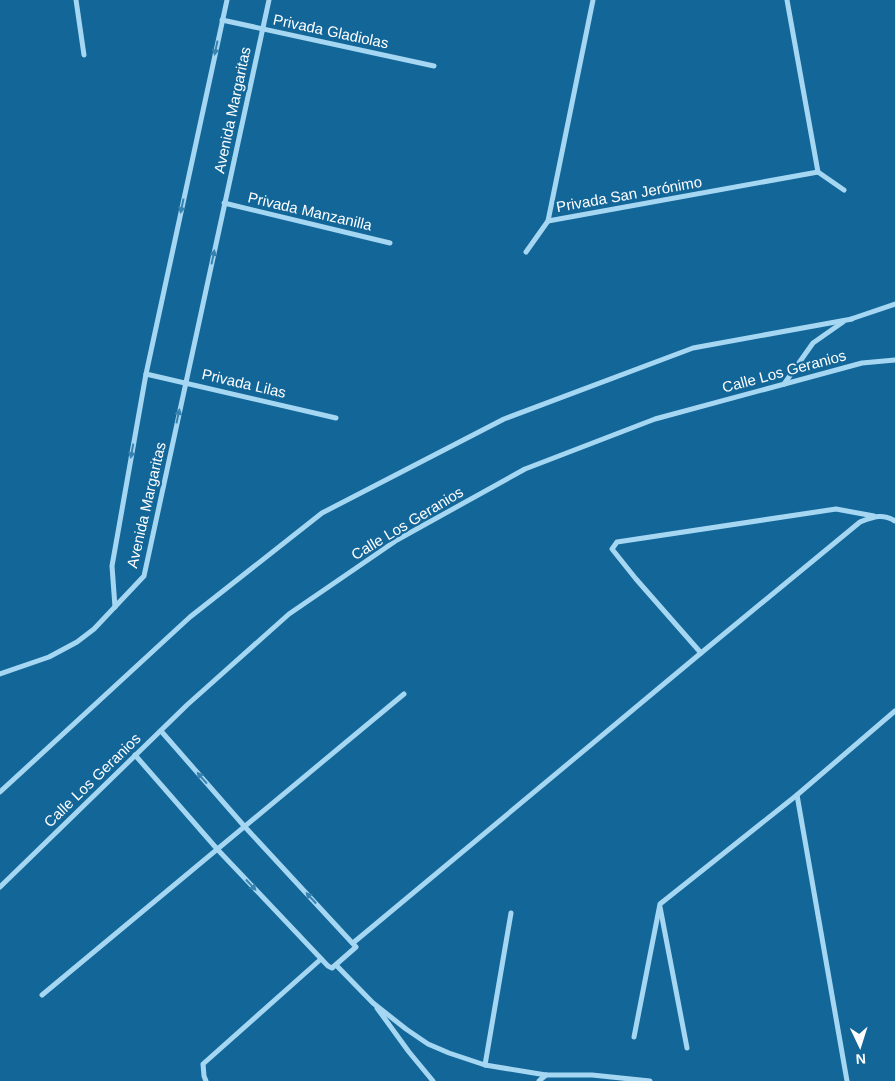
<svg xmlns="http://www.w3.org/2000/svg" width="895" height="1081" viewBox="0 0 895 1081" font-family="Arial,sans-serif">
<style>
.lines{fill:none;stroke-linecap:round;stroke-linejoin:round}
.minor{stroke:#a5d7f3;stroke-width:5}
.oneway{fill:#3882af}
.labels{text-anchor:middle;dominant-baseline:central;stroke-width:4.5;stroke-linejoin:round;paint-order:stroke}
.street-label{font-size:15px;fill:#fff;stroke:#136698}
</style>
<rect width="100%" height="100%" fill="#136698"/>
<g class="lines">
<g class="minor">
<path d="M76,0L84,55"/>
<path d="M593,0L548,221L818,172"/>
<path d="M787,0L818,172"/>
<path d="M222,20L434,66"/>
<path d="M818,172L844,190"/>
<path d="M224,203L390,243"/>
<path d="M526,252L548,221"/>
<path d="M851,319L895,304"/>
<path d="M146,374L336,418"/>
<path d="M784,384L813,343L843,322"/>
<path d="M115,607L112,566L146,374L227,0"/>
<path d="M701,653L636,579L612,549L617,542L836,509L874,516"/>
<path d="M0,674L49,657L77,642L94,629L144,576L269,0"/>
<path d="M135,755L218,850L328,966L332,968L356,947L245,827L161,731"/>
<path d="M0,792L190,617L322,513L504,419L693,348L852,319"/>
<path d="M797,795L847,1081"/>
<path d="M0,887L187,705L289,614L397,540L525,469L655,419L862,363L895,360"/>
<path d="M660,907L687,1048"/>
<path d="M353,943L701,653L860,522C873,517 882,513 895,521"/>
<path d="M336,965L373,1003L406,1029L428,1044L449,1053L485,1065L546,1075H592L650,1081"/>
<path d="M42,995L404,694"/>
<path d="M377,1008L409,1052L433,1081"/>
<path d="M634,1037L660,904L797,795L895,711"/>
<path d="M485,1065L511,913"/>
<path d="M206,1081L204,1076L203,1064L321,959"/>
<path d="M539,1081L546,1075"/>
</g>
</g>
<defs><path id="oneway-solid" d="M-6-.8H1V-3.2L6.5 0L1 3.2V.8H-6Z" transform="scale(1.25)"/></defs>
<g class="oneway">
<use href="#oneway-solid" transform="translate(216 48) rotate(102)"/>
<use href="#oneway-solid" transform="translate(182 206) rotate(102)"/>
<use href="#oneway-solid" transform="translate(213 257) rotate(-78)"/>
<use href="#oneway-solid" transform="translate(178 416) rotate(-78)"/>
<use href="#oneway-solid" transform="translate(132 451) rotate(100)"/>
<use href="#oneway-solid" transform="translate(202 778) rotate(-131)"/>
<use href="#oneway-solid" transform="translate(251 885) rotate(47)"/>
<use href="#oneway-solid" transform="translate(311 898) rotate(-133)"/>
</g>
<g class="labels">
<g class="street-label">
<text transform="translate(331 31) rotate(12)">Privada Gladiolas</text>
<text transform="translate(232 110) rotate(-78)">Avenida Margaritas</text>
<text transform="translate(629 194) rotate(-10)">Privada San Jerónimo</text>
<text transform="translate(310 211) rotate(13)">Privada Manzanilla</text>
<text transform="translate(784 371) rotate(-15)">Calle Los Geranios</text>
<text transform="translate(244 383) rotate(13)">Privada Lilas</text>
<text transform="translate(146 505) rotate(-77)">Avenida Margaritas</text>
<text transform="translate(407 523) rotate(-31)">Calle Los Geranios</text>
<text transform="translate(92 780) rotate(-44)">Calle Los Geranios</text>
</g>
</g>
<g transform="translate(860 1046) rotate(176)" stroke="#136698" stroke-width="4" paint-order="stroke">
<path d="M0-4L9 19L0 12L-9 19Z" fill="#ffffff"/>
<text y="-8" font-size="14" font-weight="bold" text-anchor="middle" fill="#ffffff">N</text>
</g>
</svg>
